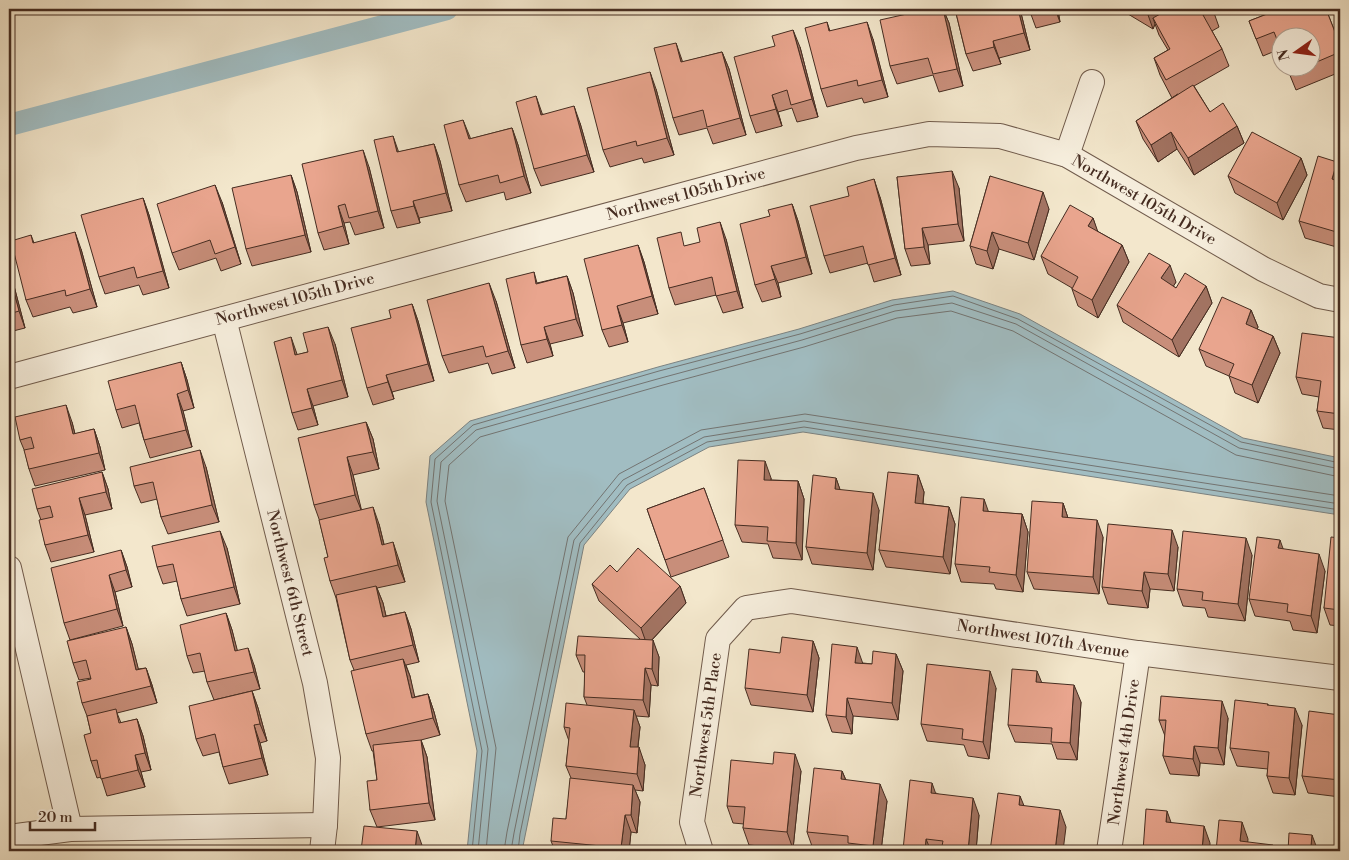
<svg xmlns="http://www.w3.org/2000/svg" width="1349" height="860" viewBox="0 0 1349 860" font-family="'Libre Bodoni',serif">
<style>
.water{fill:#a1bdc2;stroke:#7c8382}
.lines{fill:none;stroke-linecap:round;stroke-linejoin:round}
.shore{stroke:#737472;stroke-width:1}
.canal{stroke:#a1bdc2;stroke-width:22}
.minor-casing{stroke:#705b4c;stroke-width:26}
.minor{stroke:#f7efde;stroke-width:24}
.wall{fill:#c88e7a;stroke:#452c21}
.shaded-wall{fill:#a37463;stroke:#452c21}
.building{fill:#e9a58e;stroke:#452c21}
.labels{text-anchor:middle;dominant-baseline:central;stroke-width:4;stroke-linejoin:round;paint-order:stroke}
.street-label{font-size:16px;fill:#452c21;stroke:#f7efde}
</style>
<rect width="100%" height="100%" fill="#f3e7cc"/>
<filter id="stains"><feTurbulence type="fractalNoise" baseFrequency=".004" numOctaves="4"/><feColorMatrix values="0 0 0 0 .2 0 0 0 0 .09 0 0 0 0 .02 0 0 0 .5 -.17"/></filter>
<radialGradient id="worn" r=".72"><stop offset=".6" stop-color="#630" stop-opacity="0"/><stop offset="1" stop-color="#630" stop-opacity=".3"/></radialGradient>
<path class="water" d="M953,291L1020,314L1243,438L1340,458V515L803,432L709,447L630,489L584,545L522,851H467L477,751L426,502L430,456L470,421L658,367L799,329L892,300Z"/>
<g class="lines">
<g class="shore">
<path d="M472,851L482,751L431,502L435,459L473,425L659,371L800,334L894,305L953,296L1018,319L1241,442L1340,463"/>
<path d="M478,851L488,749L437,501L441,462L476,430L661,378L802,340L895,311L952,303L1016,324L1239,448L1340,469"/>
<path d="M486,851L496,748L445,501L449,465L480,437L663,385L804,347L897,318L951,311L1013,331L1236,455L1340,477"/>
<path d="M504,851L507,832L568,537L619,474L701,430L805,414L1340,496"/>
<path d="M511,851L514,833L574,540L623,480L704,437L804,421L1340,504"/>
<path d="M518,851L520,834L580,543L627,485L707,442L804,427L1340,510"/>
</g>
<path class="canal" d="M9,125L447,9"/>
<defs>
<g id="minor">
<path d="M1067,155L1092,82"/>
<path d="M224,319L315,683L328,758L325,825L322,851"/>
<path d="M9,377L856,148L929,134L1000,136L1067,155L1263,269L1319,296L1340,300"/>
<path d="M9,568L70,829"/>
<path d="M9,837L70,829L325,825"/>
<path d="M701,851L692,822L718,639L746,608L791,601L1138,653L1340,678"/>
<path d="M1109,851L1138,653"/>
</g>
</defs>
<use href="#minor" class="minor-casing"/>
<use href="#minor" class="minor"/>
</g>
<g class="wall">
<path d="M9,9H10L14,24L9,25Z"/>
<path d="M943,9L949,23L963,86L939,92L933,75L897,84L890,66Z"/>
<path d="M955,9H1020L1030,50L999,58L1001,64L973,71L966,54Z"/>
<path d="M1029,9H1084L1059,15L1060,22L1036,28Z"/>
<path d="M1126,9H1164L1162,13L1213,10L1219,27L1212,31L1222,49L1229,66L1194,86L1210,112L1237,126L1244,143L1194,175L1177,149L1158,162L1143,139L1136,121L1178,94L1172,98L1160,75L1154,58L1168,50L1159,35L1155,24L1153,29L1128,14Z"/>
<path d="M1280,9H1326L1340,45V72L1296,90L1287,68H1312V38H1282V53L1280,49L1263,56L1249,21Z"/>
<path d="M827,22L830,31L873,39L888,97L864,103L862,98L827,107L821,89Z"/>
<path d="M800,47L818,117L797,122L792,108L778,112L782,126L756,133L750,116Z"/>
<path d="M722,52L729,69L746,135L713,144L707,128L679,135L673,118L683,62Z"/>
<path d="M656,89L674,155L644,163L642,158L610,167L603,150Z"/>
<path d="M542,114L580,123L594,172L541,186L534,169Z"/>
<path d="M512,128L518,145L531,193L506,200L504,192L466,202L459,185L470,139Z"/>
<path d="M434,144L440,161L452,211L419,218L420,223L397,228L391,211L399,152Z"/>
<path d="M1301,158L1307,175L1283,220L1235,193L1228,176Z"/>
<path d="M369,167L384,228L355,235L350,222L344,223L349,244L324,250L318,233Z"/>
<path d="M1340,170V248L1305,238L1299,221Z"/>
<path d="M291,175L297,192L311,252L252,266L246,249Z"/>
<path d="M990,176L1049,209L1034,260L999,249L993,269L976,264L970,246Z"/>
<path d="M897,177L959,188L964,241L928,245L930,264L911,266L905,249Z"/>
<path d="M849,196L880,197L901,275L874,282L868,263L830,273L824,256Z"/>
<path d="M143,198L149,215L169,288L143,295L139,285L105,294L99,277Z"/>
<path d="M222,202L241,264L221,271L216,258L179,270L172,253Z"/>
<path d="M792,204L798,221L812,274L778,283L781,297L762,302L755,285L770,216Z"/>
<path d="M1093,218L1097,231L1122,245L1129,262L1098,318L1078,306L1072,289V288L1048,274L1041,256Z"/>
<path d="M31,235L34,243L81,249L97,307L73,313L70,307L33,317L26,300Z"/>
<path d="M726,239L743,308L723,313L716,295L675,305L669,288L685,246Z"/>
<path d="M638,245L644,262L658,314L623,323L628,342L609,347L602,330Z"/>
<path d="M9,267L25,328L9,332Z"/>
<path d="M534,272L537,283L567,276L573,293L583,336L550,344L553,356L527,363L521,345Z"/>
<path d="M1176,282L1173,286L1176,288L1206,286L1212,303L1179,357L1123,322L1117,305Z"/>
<path d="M496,301L515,368L492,374L488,363L449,373L442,356Z"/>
<path d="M412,304L418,321L434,381L392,392L394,399L373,405L367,388L391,318Z"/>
<path d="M1251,310L1258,327L1257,329L1273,336L1280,353L1258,403L1235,393L1229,376L1206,366L1199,349Z"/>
<path d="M1340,338V430L1323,428L1317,411L1319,397L1302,394L1296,377Z"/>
<path d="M335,344L348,397L313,406L318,425L298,430L292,413L297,355Z"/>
<path d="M181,362L187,380L194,408L183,411L192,447L150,458L144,440L139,423L122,428L116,410Z"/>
<path d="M72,422L75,434L94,429L100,447L105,470L35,486L29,469L25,452L20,440Z"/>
<path d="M366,422L373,439L379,469L353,475L361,510L379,524L384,544L399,560L405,582L377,588L383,603L386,616L405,612L411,629L419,662L406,665L410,676L414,697L428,694L434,712L440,735L421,740L427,757L435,820L377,827L370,810L377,780L373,751H372L366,734L354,670L350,660L336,598L330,581L328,557L319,519L314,505Z"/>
<path d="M206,467L219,522L168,534L161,517L157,499L141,503L134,486Z"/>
<path d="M102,472L108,489L112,509L85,515L94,552L51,562L45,545L41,520L37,509Z"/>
<path d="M918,475L924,492L923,504L949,507L955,524L950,574L886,567L879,550Z"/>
<path d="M771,478V480L798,481L804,499L802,560L773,558L768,544L742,542L735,525Z"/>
<path d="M836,478L840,490L879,510L873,570L812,564L806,547Z"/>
<path d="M704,488L729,557L671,577L647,509Z"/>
<path d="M1063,503L1068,518L1103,537L1099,594L1034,589L1027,572Z"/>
<path d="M989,512L1022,514L1028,532L1023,592L996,589L994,584L961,582L955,564Z"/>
<path d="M1340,538V626L1330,625L1324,608Z"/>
<path d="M1178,547L1174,591L1150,589L1148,608L1108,604L1102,587Z"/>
<path d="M227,548L240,604L187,616L181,599L177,581L163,584L157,567Z"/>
<path d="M1283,549L1325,571L1317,633L1293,630L1290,621L1255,616L1249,599Z"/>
<path d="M121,550L127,567L132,587L115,592L123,626L70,640L64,623Z"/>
<path d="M1252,555L1245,621L1208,617L1205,608L1183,606L1177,589Z"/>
<path d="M617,572L680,586L686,603L652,640L659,657L658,686L651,685L649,717L636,716L640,727L638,747L645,765L643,791L635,790L640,802L637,833L631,832L629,851H555L551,841L566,819L571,778L566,766L569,741L564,727L587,705L584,697L585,672H583L576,655L640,639L599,601L592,584Z"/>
<path d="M226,613L232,630L237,651L254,665L260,689L214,700L207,682L205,671L193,673L187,656Z"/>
<path d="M126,627L132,644L138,669L146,668L152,685L157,703L117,713L121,723L137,719L143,736L151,770L141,772L145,787L107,796L101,777L97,778L91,761V733L87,716L82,703L91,679V678L79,680L73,663Z"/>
<path d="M813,641L819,658L813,712L751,705L745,688Z"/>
<path d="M896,654L903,671L898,720L853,716L852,734L832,732L826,715L863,663L872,664Z"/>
<path d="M1042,683L1081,702L1077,760L1057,759L1052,744L1015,742L1008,725Z"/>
<path d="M996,688L989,759L968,756L964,745L927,741L921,724Z"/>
<path d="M252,691L258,708L267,741L260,743L268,775L229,784L223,767L219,752L203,756L196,739Z"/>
<path d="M1268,704V705L1302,725L1295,795L1273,793L1267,776L1268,769L1237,766L1230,748Z"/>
<path d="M1340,715V797L1308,793L1302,776Z"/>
<path d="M1228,718L1224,765L1200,763L1199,776L1170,774L1163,756L1165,736L1159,720Z"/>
<path d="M773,764L801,771L793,849L749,845L743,828L744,824L733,823L727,806Z"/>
<path d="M842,771L846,780L887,801L881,851H835L813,849L807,832Z"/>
<path d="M936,793L979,815L976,851H910Z"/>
</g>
<g class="shaded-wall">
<path d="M9,9H10L14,24Z"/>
<path d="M943,9L949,23L963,86L957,69Z"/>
<path d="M1018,9H1020L1030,50L1024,33Z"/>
<path d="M1055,9H1057L1060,22Z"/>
<path d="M1148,9H1164L1156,23L1153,18L1155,24L1153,29L1147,12Z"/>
<path d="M867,22L873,39L888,97L882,80Z"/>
<path d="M793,30L800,47L818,117L812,99Z"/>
<path d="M993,41L999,58L1001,64L994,47Z"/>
<path d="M676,43L682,60L688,80L681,62Z"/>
<path d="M722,52L729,69L746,135L740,118Z"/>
<path d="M650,72L656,89L674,155L667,138Z"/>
<path d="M772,95L778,112L782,126L776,109Z"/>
<path d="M536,96L542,113L547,132L541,115Z"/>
<path d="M574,106L580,123L594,172L587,155Z"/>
<path d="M463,120L470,137L475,156L469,139Z"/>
<path d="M1237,126L1244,143L1194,175L1188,158Z"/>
<path d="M512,128L518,145L531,193L524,176Z"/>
<path d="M1171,132L1177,149L1158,162L1151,145Z"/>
<path d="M393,136L399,153L397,152Z"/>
<path d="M434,144L440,161L452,211L446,193Z"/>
<path d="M363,150L369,167L384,228L378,211Z"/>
<path d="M1301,158L1307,175L1283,220L1277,203Z"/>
<path d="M1337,162L1340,170V191L1332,179Z"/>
<path d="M952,171L959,188L964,241L958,224Z"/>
<path d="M291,175L297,192L311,252L305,235Z"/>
<path d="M874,179L880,197L901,275L895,258Z"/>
<path d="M215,185L222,202L241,264L235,247Z"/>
<path d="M1043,192L1049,209L1034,260L1028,243Z"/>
<path d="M143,198L149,215L169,288L163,271Z"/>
<path d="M413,201L419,218L420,223L414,206Z"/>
<path d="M792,204L798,221L812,274L806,257Z"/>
<path d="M338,206L344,223L349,244L343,226Z"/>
<path d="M1093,218L1099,235L1088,226Z"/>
<path d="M720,222L726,239L743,308L737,291Z"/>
<path d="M922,228L928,245L930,264L924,247Z"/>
<path d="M75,232L81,249L97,307L90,289Z"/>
<path d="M992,232L999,249L993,269L987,251Z"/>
<path d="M638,245L644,262L658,314L652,296Z"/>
<path d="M1122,245L1129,262L1098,318L1092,300Z"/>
<path d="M1170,265L1176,282L1168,295L1161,278Z"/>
<path d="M771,266L778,283L781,297L775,279Z"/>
<path d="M9,267L25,328L19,311L9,274Z"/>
<path d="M567,276L573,293L583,336L576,319Z"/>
<path d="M489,283L496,301L515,368L508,351Z"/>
<path d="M1206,286L1212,303L1179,357L1172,340Z"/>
<path d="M412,304L418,321L434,381L428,364Z"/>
<path d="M617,306L623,323L628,342L622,325Z"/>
<path d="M1251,310L1258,327L1252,341L1246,324Z"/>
<path d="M328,327L335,344L348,397L342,380Z"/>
<path d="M544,327L550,344L553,356L547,339Z"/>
<path d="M1273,336L1280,353L1258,403L1252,385Z"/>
<path d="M291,337L297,354L295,355Z"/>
<path d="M181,362L187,380L194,408L188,390Z"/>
<path d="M386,375L392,392L394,399L388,382Z"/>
<path d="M307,389L313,406L318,425L312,408Z"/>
<path d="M177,394L183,411L192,447L186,430Z"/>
<path d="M66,405L72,422L79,451L73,434Z"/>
<path d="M366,422L373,439L379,469L373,452Z"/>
<path d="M94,429L100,447L105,470L99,453Z"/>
<path d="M200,450L206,467L219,522L212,505Z"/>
<path d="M347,457L353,475L362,512L355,495Z"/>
<path d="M765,461L771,478L770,497L764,480Z"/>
<path d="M102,472L108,489L112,509L106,492Z"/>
<path d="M918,475L924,492L921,521L915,503Z"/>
<path d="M836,478L842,495L835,489Z"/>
<path d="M798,481L804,499L802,560L796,543Z"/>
<path d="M873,493L879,510L873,570L867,553Z"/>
<path d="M79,498L85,515L94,552L88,535Z"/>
<path d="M984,499L990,516L983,511Z"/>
<path d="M1063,503L1069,521L1062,517Z"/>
<path d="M373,507L379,524L388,562L382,545Z"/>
<path d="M949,507L955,524L950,574L943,557Z"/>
<path d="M1022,514L1028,532L1023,592L1016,575Z"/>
<path d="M1097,520L1103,537L1099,594L1093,577Z"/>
<path d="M1172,530L1178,547L1174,591L1168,574Z"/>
<path d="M220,531L227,548L240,604L234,587Z"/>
<path d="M1246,538L1252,555L1245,621L1238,604Z"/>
<path d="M1280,540L1286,557L1278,548Z"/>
<path d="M393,542L399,560L405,582L398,565Z"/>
<path d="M121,550L127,567L132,587L126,570Z"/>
<path d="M1319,554L1325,571L1317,633L1311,616Z"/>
<path d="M1144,572L1150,589L1148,608L1142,591Z"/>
<path d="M109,575L115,592L123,626L117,609Z"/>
<path d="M376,586L383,603L390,634L383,617Z"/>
<path d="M680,586L686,603L647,645L641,628Z"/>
<path d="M405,612L411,629L419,662L413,645Z"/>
<path d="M226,613L232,630L242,668L235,651Z"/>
<path d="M126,627L132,644L143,687L136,670Z"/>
<path d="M653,640L659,657L658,686L652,669Z"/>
<path d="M813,641L819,658L813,712L807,695Z"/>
<path d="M857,647L863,664L855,663Z"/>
<path d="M248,648L254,665L260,689L254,672Z"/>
<path d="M896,654L903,671L898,720L892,703Z"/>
<path d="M403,659L410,676L419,715L412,698Z"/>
<path d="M146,668L152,685L157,703L151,686Z"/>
<path d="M645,668L651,685L649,717L643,700Z"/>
<path d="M990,671L996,688L989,759L983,742Z"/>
<path d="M1037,671L1044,688L1036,682Z"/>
<path d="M1074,685L1081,702L1077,760L1070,743Z"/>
<path d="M252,691L258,708L267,741L260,724Z"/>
<path d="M428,694L434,712L440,735L433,718Z"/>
<path d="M847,698L853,716L852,734L846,717Z"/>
<path d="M1222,701L1228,718L1224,765L1218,748Z"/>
<path d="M1295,708L1302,725L1295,795L1289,778Z"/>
<path d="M634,710L640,727L636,764L630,747Z"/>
<path d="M137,719L143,736L151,770L145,753Z"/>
<path d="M254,725L260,743L268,775L262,758Z"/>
<path d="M421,740L427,757L435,820L429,803Z"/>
<path d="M1194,746L1200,763L1199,776L1193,759Z"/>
<path d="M639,747L645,765L643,791L637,774Z"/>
<path d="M795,754L801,771L793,849L787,832Z"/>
<path d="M135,755L141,772L145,787L138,770Z"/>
<path d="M842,771L849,788L841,779Z"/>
<path d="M932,783L938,800L931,793Z"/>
<path d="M880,784L887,801L881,851H875L873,846Z"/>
<path d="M633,785L640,802L637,833L631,815Z"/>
<path d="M1020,796L1027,813L1019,805Z"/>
<path d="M973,798L979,815L976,851H968Z"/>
<path d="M1060,810L1066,827L1063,851H1055Z"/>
<path d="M1167,811L1173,828L1166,822Z"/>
<path d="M625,815L631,832L629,851H622L621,848Z"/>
<path d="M1242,822L1248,839L1247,851L1240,841Z"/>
<path d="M1204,826L1210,843V851H1202Z"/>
<path d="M417,831L423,848V851H415Z"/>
<path d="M1312,835L1318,851L1311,846Z"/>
<path d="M926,839L931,851H925Z"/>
<path d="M1273,845L1275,851H1272Z"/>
</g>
<g class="building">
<path d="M929,9H943L957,69L933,74L928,58L890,66L880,20Z"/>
<path d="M955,9H1018L1024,33L993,41L994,47L966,54Z"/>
<path d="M1029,9H1039L1029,11Z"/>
<path d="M1142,9H1148L1147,12Z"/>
<path d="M1169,9H1212L1213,10L1203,15L1222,49L1166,80L1154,58L1170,49L1153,18Z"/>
<path d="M1280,9H1326L1340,45V52L1312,64V38H1282V52L1274,32L1256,39L1249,21Z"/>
<path d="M827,22L829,31L867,22L882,80L858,86L857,80L821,89L805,28Z"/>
<path d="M793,30L812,99L791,105L787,90L772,95L776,109L750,116L734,57L775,46L772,36Z"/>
<path d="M676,43L681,62L722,52L740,118L707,127L703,110L673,118L654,48Z"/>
<path d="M1288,68H1303L1290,73Z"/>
<path d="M650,72L667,138L637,146L636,141L603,150L587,88Z"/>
<path d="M1193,85L1210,112L1223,103L1237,126L1188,158L1171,132L1151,145L1136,121Z"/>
<path d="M536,96L541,115L574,106L587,155L534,169L516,102Z"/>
<path d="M463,120L469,139L512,128L524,176L500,183L498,175L459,185L444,125Z"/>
<path d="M1252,132L1301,158L1277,203L1228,176Z"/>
<path d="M393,136L397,152L434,144L446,193L413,201L414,206L391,211L374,140Z"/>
<path d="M363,150L378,211L349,218L345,204L338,206L343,226L318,233L302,164Z"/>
<path d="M1318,156L1337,162L1332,179L1340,182V233L1299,221Z"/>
<path d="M952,171L958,224L922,228L924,247L905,249L897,177Z"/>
<path d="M291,175L305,235L246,249L232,188Z"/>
<path d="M990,176L1043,192L1028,243L992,232L987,251L970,246Z"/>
<path d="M874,179L895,258L868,265L863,246L824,256L810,206L849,196L847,187Z"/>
<path d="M215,185L235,247L215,254L210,240L172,253L157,204Z"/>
<path d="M143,198L163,271L137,278L134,267L99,277L81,215Z"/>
<path d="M792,204L806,257L771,266L775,279L755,285L740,224L770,216L768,210Z"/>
<path d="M1070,205L1093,218L1088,226L1122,245L1092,300L1072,289L1078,277L1041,256Z"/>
<path d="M720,222L737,291L716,296L712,277L669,288L657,238L681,232L684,246L700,242L697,228Z"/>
<path d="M75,232L90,289L66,296L65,290L26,300L11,241L31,235L33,243Z"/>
<path d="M638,245L652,296L617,306L622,325L602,330L584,259Z"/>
<path d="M1149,253L1170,265L1161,278L1176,288L1185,273L1206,286L1172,340L1117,305Z"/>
<path d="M534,272L536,284L567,276L576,319L544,327L547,339L521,345L506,279Z"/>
<path d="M9,274L19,311L9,314Z"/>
<path d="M489,283L508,351L486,357L483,346L442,356L427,300Z"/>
<path d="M1222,297L1251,310L1246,324L1273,336L1252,385L1229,376L1234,364L1199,349Z"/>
<path d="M412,304L428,364L386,375L388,382L367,388L351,328L391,318L389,310Z"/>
<path d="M328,327L342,380L307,389L312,408L292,413L274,342L291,337L295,355L308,352L303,333Z"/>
<path d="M1302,333L1340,338V414L1317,411L1321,381L1296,377Z"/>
<path d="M181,362L188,390L177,394L186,430L144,440L135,405L116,410L108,381Z"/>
<path d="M66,405L73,434L94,429L99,453L29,469L24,450L34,448L31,437L20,440L15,417Z"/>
<path d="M366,422L373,452L347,457L355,495L314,505L298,438Z"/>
<path d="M200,450L212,505L161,517L153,482L134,486L130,467Z"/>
<path d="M738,460L765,461L764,480L798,481L796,543L767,541L768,527L735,525Z"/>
<path d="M102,472L106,492L79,498L88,535L45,545L39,520L53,517L50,506L37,509L32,489Z"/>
<path d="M888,472L918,475L915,503L949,507L943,557L879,550Z"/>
<path d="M813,475L836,478L835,489L873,493L867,553L806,547Z"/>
<path d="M704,488L723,540L665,560L647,509Z"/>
<path d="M961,497L984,499L983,511L1022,514L1016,575L989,572L990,567L955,564Z"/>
<path d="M1032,501L1063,503L1062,517L1097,520L1093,577L1027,572Z"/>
<path d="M373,507L382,545L393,542L398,565L330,581L324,558L328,557L319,520Z"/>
<path d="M1108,524L1172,530L1168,574L1144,572L1142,591L1102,587Z"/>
<path d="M220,531L234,587L181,599L173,564L157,567L152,546Z"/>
<path d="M1183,531L1246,538L1238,604L1202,600L1203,592L1177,589Z"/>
<path d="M1257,537L1280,540L1278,548L1319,554L1311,616L1287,612L1288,604L1249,599Z"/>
<path d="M1331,537L1340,538V610L1324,608Z"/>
<path d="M638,548L680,586L641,628L592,584L610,565L617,572Z"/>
<path d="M121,550L126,570L109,575L117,609L64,623L51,568Z"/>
<path d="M376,586L383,617L405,612L413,645L350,660L336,595Z"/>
<path d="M226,613L235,651L248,648L254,672L207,682L200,653L187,656L180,625Z"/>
<path d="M126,627L136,670L146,668L151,686L82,703L77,682L91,679L86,660L73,663L67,641Z"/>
<path d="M578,636L653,640L652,669L645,668L643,700L584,697L585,655H576Z"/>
<path d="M782,637L813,641L807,695L745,688L749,649L780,653Z"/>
<path d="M832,644L857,647L855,663L872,664L873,651L896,654L892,703L847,698L846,717L826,715Z"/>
<path d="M403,659L412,698L428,694L433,718L366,734L351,671Z"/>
<path d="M927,664L990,671L983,742L962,739L963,729L921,724Z"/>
<path d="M1012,669L1037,671L1036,682L1074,685L1070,743L1051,742L1052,728L1008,725Z"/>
<path d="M252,691L260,724L254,725L262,758L223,767L215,734L196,739L189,706Z"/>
<path d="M1161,696L1222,701L1218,748L1194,746L1193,759L1163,756L1166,720H1159Z"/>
<path d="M1235,700L1268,704L1267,705L1295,708L1289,778L1267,776L1269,752L1230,748Z"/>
<path d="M566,703L634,710L630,747H639L637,774L566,766L570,728L564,727Z"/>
<path d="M116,709L119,723L137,719L145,753L135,755L138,770L101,779L97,760L91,761L84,735L91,733L87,716Z"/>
<path d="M1309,711L1340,715V780L1302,776Z"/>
<path d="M421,740L429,803L370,810L367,781L377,780L373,745Z"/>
<path d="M774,752L795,754L787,832L743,828L745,807L727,806L731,760L773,764Z"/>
<path d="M814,768L842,771L841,779L880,784L873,846L848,843V836L807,832Z"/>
<path d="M570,778L633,785L631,815H625L621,848L551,841L553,818L566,819Z"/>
<path d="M910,780L932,783L931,793L973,798L968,851H941L943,841L926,839L925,851L903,850Z"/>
<path d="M998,793L1020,796L1019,805L1060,810L1055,851H990Z"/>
<path d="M1146,809L1167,811L1166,822L1204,826L1202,851H1143Z"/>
<path d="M1219,820L1242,822L1240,841L1273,845L1272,851H1216Z"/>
<path d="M364,826L417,831L415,851H361Z"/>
<path d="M1289,833L1312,835L1311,846L1340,849V851H1288Z"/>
</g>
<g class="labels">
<g class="street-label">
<text transform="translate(686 194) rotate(-15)">Northwest 105th Drive</text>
<text transform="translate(1144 200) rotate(30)">Northwest 105th Drive</text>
<text transform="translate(295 299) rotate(-15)">Northwest 105th Drive</text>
<text transform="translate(290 583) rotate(76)">Northwest 6th Street</text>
<text transform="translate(1043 639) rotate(9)">Northwest 107th Avenue</text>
<text transform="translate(706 725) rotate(-82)">Northwest 5th Place</text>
<text transform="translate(1124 752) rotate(-82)">Northwest 4th Drive</text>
</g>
</g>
<rect width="1349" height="860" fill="none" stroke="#f3e7cc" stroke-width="30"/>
<rect x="10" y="10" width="1329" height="840" fill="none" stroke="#452c21" stroke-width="2.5"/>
<rect x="15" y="15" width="1319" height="830" fill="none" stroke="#452c21"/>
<g transform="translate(1296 52) rotate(256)"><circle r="24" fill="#f7efde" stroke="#b0a192"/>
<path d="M0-4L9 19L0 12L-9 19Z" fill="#8f2418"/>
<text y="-8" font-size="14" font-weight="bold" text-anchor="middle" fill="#452c21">N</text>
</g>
<path d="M30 822v8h65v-8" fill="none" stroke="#452c21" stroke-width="2.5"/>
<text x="38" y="822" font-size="15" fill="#452c21" stroke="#f7efde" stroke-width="4" paint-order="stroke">20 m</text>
<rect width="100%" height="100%" filter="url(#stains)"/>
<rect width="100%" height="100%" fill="url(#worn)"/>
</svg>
